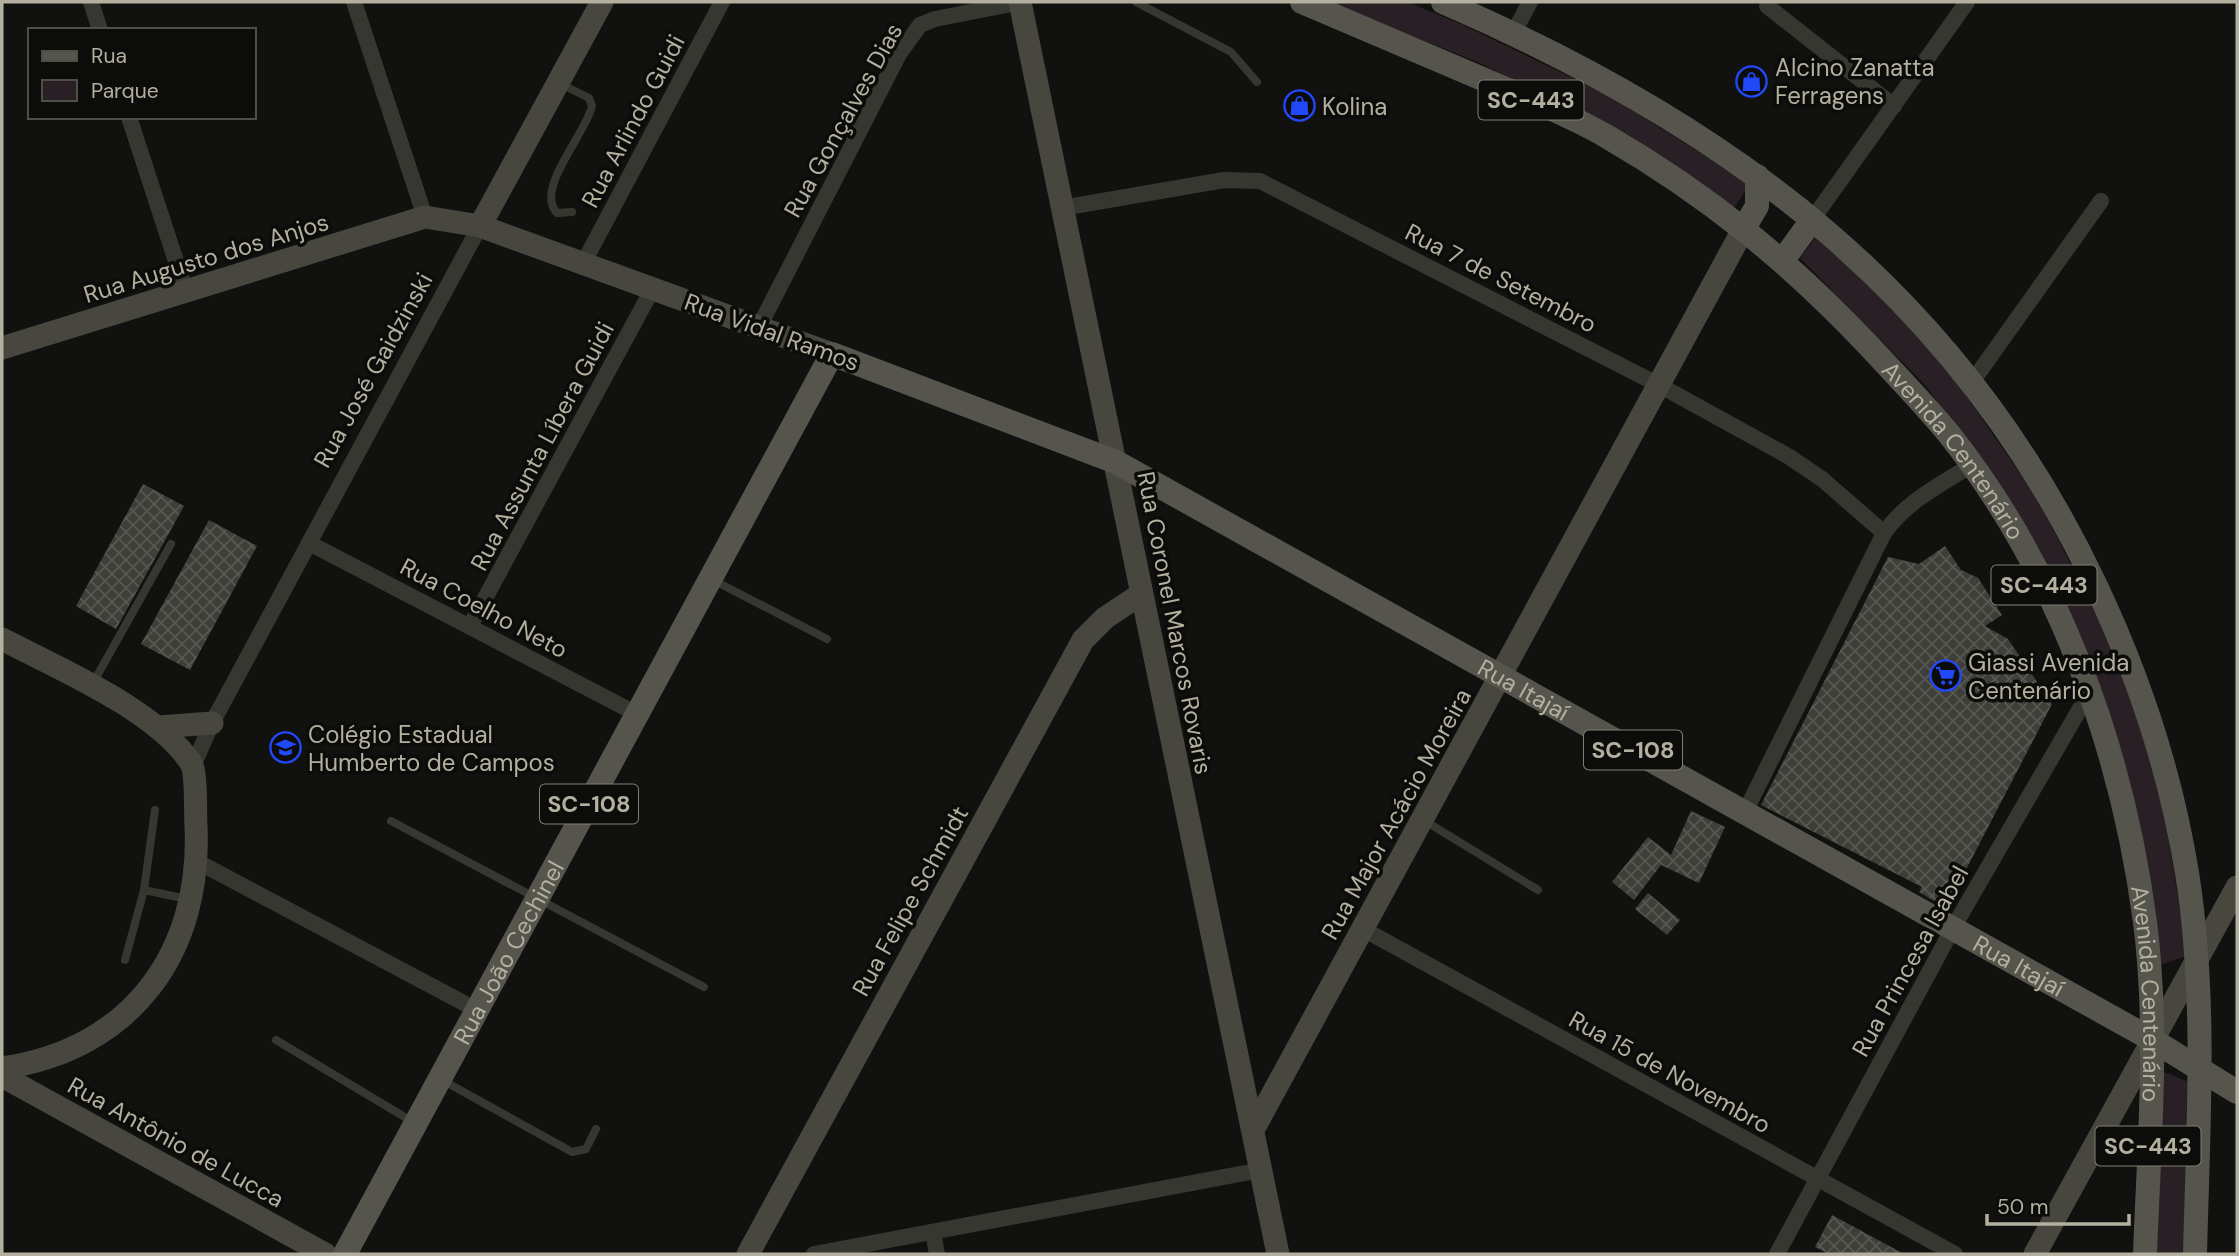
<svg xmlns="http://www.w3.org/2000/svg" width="2239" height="1256" viewBox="0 0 2239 1256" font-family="'DM Sans',sans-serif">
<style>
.green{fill:#292026}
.building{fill:url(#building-cross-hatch)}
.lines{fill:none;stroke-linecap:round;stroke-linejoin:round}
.lane{stroke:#373731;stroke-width:8}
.street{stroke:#373731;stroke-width:16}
.secondary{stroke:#47463f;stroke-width:23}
.primary{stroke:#56554d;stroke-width:24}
.labels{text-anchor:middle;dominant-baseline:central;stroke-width:7;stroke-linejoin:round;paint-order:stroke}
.shield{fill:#0c0c0b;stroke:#817f73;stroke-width:2}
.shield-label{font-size:23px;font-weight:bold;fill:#b3b0a0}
.poi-label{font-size:24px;fill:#b3b0a0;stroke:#0c0c0b;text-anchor:start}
.street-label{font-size:24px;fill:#b3b0a0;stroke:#0c0c0b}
</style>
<defs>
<pattern id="building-cross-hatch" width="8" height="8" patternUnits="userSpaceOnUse" patternTransform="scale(1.75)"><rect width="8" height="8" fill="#3f3f3a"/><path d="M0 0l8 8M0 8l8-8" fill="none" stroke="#585853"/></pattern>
</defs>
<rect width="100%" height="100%" fill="#111210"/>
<g class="green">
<path d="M1328,2H1407L1461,24L1608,95L1750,184L1734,208L1573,110L1480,63Z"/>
<path d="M1815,238L1885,298L1951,374L2037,498L2113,647L2161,789L2187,956L2159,965L2132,797L2018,518L1926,386L1800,258Z"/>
<path d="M2159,1070L2189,1082L2187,1254H2157Z"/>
</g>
<g class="building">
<path d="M143,484L184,506L116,629L76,606Z"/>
<path d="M209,520L257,546L190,670L141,644Z"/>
<path d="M1945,546L1961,570L1978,578L2002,615L1985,626L2008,639L2052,704L1946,908L1919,892L1922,887L1761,805L1888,557L1919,564Z"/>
<path d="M1691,811L1725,827L1699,883L1661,865L1634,900L1612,882L1648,837L1671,855Z"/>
<path d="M1648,893L1680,920L1667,935L1635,909Z"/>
<path d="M1832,1215L1904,1254H1829L1815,1247Z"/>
</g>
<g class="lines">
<g class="lane">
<path d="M1136,2L1231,52L1257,82"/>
<path d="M561,84L589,98L592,106C586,134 534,189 557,213L572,212"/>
<path d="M713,580L827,639"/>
<path d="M93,683L171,544"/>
<path d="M391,821L704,987"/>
<path d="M1425,821L1538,890"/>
<path d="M144,890L187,899"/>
<path d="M125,960L144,890L155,810"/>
<path d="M276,1040L413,1122"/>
<path d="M442,1080L572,1152L586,1149L596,1129"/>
</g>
<g class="street">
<path d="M91,2L100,30"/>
<path d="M354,2L425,217"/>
<path d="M1769,2L1767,6L1894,106"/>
<path d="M1514,32L1530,2"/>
<path d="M129,117L186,292"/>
<path d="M1062,208L1224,180L1260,181L1659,385L1788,456L1822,479L1884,533"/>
<path d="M1812,220L1967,2"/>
<path d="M584,262L722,2"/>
<path d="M759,327L899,54L920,25L935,19L1021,2"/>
<path d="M1972,382L2101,201"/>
<path d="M309,543L637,714"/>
<path d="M470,626L653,288"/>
<path d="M193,766L212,723L480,226"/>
<path d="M1745,812L1884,533C1906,502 1938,486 1970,466"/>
<path d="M198,862L477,1010"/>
<path d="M1363,929L1955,1254"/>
<path d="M933,1232L937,1254"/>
<path d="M814,1254L1261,1170"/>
<path d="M1777,1254L1953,928L2089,693"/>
</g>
<g class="secondary">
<path d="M1020,2L1278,1254"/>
<path d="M480,226L602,2"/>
<path d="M2,348L425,217L480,226L832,354"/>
<path d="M2,639C59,669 155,709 191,763C197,773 195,813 196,826C202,954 130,1050 2,1068"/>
<path d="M159,727L212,723"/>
<path d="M2,1076L325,1254"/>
<path d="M1253,1130L1744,228"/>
<path d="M748,1254L1083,640L1105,618L1141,594"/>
<path d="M2035,1254L2237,887"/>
</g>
<g class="primary">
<path id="s1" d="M1302,2C1363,28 1424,54 1485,80C1526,98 1568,114 1606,136C1708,195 1790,262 1871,348C1897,376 1924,404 1949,434C2059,573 2122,748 2145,922C2159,1031 2149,1145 2145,1254"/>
<path d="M1443,2C1732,127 1959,295 2096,586C2139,677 2171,774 2187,873C2207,999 2198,1127 2195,1254"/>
<path d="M1744,228L1757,206V176"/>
<path d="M1783,260L1812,220"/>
<path id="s2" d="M345,1254L832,354L1116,462L2151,1039L2237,1092"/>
</g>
</g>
<defs>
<symbol id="shop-ring" viewBox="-11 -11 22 22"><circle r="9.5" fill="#0c0c0b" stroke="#2148f9" stroke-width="1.5"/><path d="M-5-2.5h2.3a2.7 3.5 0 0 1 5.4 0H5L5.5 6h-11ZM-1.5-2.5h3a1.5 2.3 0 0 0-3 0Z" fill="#2148f9"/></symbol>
<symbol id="supermarket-ring" viewBox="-11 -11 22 22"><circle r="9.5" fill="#0c0c0b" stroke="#2148f9" stroke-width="1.5"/><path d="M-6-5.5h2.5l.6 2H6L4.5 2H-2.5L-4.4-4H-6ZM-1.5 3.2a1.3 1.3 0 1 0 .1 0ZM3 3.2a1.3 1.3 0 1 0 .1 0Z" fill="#2148f9"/></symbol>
<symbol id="school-ring" viewBox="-11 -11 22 22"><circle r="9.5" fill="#0c0c0b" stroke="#2148f9" stroke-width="1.5"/><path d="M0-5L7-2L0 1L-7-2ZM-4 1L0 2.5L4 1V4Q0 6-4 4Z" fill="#2148f9"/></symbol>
</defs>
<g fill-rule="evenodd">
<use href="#shop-ring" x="1734" y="64" width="35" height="35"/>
<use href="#shop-ring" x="1282" y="88" width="35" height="35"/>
<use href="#supermarket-ring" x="1928" y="658" width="35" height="35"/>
<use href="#school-ring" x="268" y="730" width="35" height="35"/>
</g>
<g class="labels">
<g class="shield">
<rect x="1478.5" y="80.5" width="105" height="39" rx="5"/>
<rect x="1991.5" y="565.5" width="105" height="39" rx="5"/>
<rect x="1584" y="730.5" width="98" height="39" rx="5"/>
<rect x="540" y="784.5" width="98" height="39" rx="5"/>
<rect x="2095.5" y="1126.5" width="105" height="39" rx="5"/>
</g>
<g class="shield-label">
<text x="1531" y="100">SC-443</text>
<text x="2044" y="585">SC-443</text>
<text x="1633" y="750">SC-108</text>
<text x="589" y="804">SC-108</text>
<text x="2148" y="1146">SC-443</text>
</g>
<g class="poi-label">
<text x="1775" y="67">Alcino Zanatta<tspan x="1775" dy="28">Ferragens</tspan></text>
<text x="1322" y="106">Kolina</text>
<text x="1968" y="662">Giassi Avenida<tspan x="1968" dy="28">Centenário</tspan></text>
<text x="308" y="734">Colégio Estadual<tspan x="308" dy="28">Humberto de Campos</tspan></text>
</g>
<g class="street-label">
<text transform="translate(843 120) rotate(-61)">Rua Gonçalves Dias</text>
<text transform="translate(633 121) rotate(-62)">Rua Arlindo Guidi</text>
<text transform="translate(206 258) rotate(-17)">Rua Augusto dos Anjos</text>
<text transform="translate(1501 278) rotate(27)">Rua 7 de Setembro</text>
<text transform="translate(772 332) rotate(20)">Rua Vidal Ramos</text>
<text transform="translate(373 370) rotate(-61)">Rua José Gaidzinski</text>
<text transform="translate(542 446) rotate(-62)">Rua Assunta Líbera Guidi</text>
<text stroke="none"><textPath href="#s1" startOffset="805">Avenida Centenário</textPath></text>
<text transform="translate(484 608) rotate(28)">Rua Coelho Neto</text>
<text transform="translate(1175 623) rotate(79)">Rua Coronel Marcos Rovaris</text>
<text stroke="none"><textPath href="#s2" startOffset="1794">Rua Itajaí</textPath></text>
<text transform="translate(1396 814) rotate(-61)">Rua Major Acácio Moreira</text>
<text transform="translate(910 901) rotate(-61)">Rua Felipe Schmidt</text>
<text stroke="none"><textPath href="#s2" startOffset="343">Rua João Cechinel</textPath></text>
<text transform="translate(1910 961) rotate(-61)">Rua Princesa Isabel</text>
<text stroke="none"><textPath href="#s2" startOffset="2361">Rua Itajaí</textPath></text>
<text stroke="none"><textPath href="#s1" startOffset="1393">Avenida Centenário</textPath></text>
<text transform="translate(1670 1072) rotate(29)">Rua 15 de Novembro</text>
<text transform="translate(176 1142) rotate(29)">Rua Antônio de Lucca</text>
</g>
</g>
<rect width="2239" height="1256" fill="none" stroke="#b3b0a0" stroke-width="7"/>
<rect x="28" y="28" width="228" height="91" fill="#0c0c0b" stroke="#4f4e47" stroke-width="2"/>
<rect x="42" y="51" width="35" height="10" fill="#56554d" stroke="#4f4e47" stroke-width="2"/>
<text x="91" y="63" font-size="21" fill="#b3b0a0">Rua</text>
<rect x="42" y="80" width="35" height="21" fill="#292026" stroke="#4f4e47" stroke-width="2"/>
<text x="91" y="98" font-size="21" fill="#b3b0a0">Parque</text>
<path d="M1987 1214v10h142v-10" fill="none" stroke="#b3b0a0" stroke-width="3.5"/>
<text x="1997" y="1214" font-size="21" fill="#b3b0a0" stroke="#0c0c0b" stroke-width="5" paint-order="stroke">50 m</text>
</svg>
